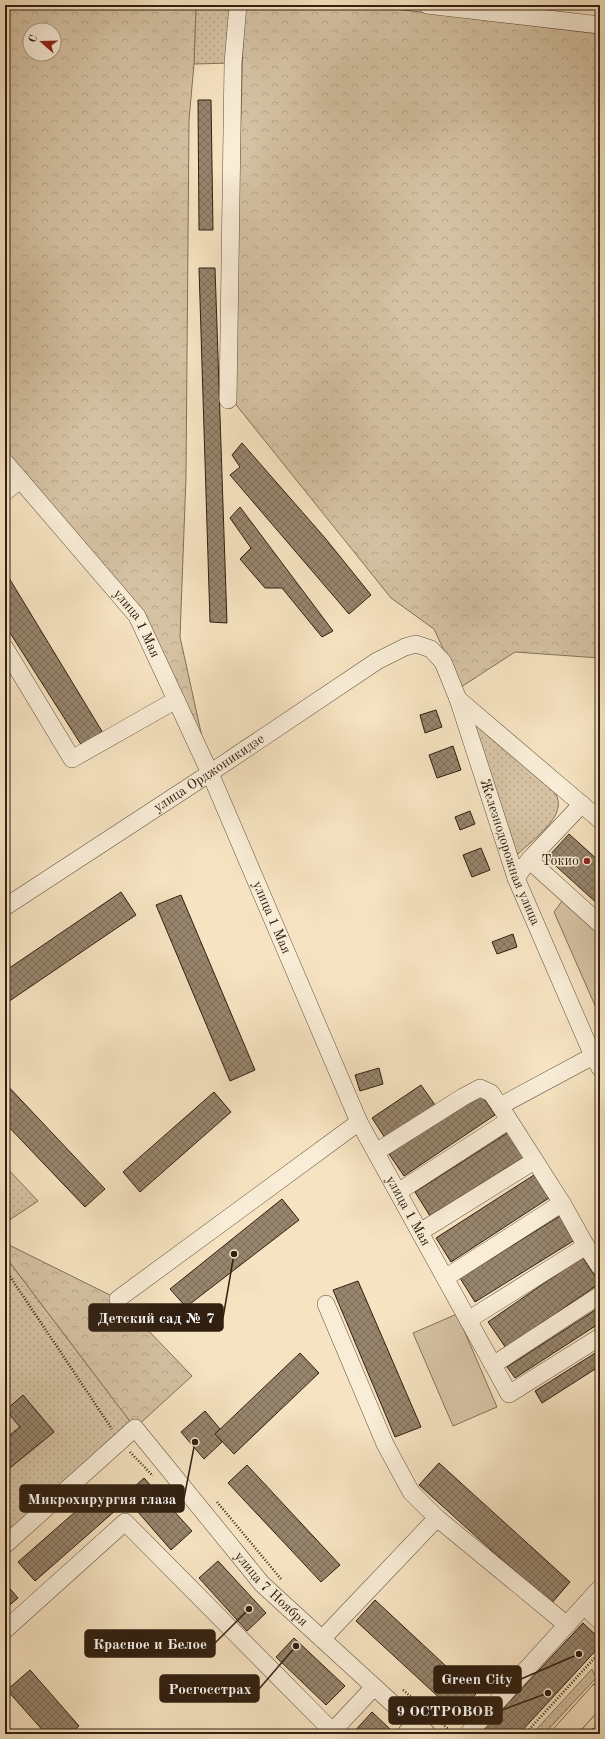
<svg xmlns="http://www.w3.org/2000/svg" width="605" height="1739" viewBox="0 0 605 1739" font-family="'Old Standard TT',serif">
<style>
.grass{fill:url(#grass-dots);stroke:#83715a}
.forest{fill:url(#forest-crowns);stroke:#83715a;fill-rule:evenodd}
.green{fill:#d5c2a3;stroke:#83715a}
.building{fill:url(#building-cross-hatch);stroke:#312011}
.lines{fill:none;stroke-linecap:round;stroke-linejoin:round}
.minor-casing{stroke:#62513d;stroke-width:18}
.major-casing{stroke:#312011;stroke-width:22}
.path{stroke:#312011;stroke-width:2.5;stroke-dasharray:1 2;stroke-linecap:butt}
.minor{stroke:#f9edd7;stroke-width:17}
.major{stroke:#f6e3c1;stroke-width:21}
.poi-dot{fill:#8f2418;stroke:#f9edd7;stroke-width:1.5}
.labels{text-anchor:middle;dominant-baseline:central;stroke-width:3;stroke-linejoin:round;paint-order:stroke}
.street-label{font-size:14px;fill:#312011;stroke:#f9edd7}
.poi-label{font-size:14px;fill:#312011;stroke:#f9edd7;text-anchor:end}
.leader{fill:none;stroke:#312011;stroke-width:1.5}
.callout-dot{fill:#312011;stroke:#f9edd7;stroke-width:1.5}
.callout{fill:#312011;stroke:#312011;stroke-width:1.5}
.callout-label{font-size:15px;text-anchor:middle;font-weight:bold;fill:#fff}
</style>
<defs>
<pattern id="grass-dots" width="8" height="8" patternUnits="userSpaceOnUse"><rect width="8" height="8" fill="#d5c2a3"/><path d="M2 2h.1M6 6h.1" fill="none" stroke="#b7a68b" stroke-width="1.8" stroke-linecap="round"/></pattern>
<pattern id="forest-crowns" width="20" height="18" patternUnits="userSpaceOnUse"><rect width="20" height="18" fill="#d5c2a3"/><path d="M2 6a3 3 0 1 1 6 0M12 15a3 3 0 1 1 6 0" fill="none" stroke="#b7a68b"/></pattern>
<pattern id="building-cross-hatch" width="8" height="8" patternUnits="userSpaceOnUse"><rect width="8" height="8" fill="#97856d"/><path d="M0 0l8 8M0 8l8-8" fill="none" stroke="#7c6c58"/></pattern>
</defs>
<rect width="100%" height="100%" fill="#f6e3c1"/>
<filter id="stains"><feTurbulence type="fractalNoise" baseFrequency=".005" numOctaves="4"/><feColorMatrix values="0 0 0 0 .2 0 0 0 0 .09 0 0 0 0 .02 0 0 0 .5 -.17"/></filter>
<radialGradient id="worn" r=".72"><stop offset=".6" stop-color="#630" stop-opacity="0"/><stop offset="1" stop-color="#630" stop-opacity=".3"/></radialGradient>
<g class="grass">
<path d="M196,5H238L233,63L194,64Z"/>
<path d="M466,712L555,793C570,815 532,840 518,854L513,850Z"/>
<path d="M5,1166L38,1201L5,1223Z"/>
<path d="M5,1256L135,1428L5,1545Z"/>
<path d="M592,1669L596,1678L544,1734H532Z"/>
</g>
<g class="forest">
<path d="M5,5H196L194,64L189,120L186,477L180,637L210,773L137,616L5,462ZM30,30H54V54H30Z"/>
<path d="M244,5H363L600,34V658L515,652L461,687L434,629L391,598L233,401Z"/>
<path d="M5,1243L118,1299L192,1376L135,1428L5,1256Z"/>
</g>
<g class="green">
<path d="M567,894L600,924V1017L554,912Z"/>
<path d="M457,1314L497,1407L453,1426L413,1333Z"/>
</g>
<g class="building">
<path d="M198,100H211L213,230H199Z"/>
<path d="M199,268H215L227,623L210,622Z"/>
<path d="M242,443L325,538L371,595L349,614L230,475L240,467L232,455Z"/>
<path d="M240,507L333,631L322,637L282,588H265L240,559L251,548L230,518Z"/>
<path d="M9,578L103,733L82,746L5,625V581Z"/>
<path d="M436,710L442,727L425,733L420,715Z"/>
<path d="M453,746L461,770L437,778L429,755Z"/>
<path d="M470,811L475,824L460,830L455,817Z"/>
<path d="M569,834L600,862V906L547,858Z"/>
<path d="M481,848L490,870L472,877L463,855Z"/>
<path d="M121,892L136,915L5,1004V971Z"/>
<path d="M181,895L255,1070L230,1081L156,905Z"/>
<path d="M513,934L517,947L497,954L492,942Z"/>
<path d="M379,1068L383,1084L360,1091L355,1075Z"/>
<path d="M5,1083L105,1189L85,1207L5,1123Z"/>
<path d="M421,1085L435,1105L385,1138L372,1118Z"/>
<path d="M214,1092L231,1112L140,1192L123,1172Z"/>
<path d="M480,1093L495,1115L404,1176L389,1154Z"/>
<path d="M509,1132L524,1157L430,1216L415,1192Z"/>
<path d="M534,1175L549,1198L451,1262L436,1238Z"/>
<path d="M282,1199L299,1220L186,1307L170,1289Z"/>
<path d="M563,1214L578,1238L475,1302L460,1278Z"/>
<path d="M582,1257L600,1283L506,1348L488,1322Z"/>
<path d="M358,1281L421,1427L395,1437L333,1290Z"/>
<path d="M600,1307V1323L515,1378L507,1367Z"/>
<path d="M600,1350V1366L542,1403L535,1391Z"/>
<path d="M300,1353L319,1373L234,1454L215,1434Z"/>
<path d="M23,1395L54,1432L5,1472V1439L20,1427L6,1410Z"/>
<path d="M205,1411L220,1429L215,1434L222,1442L204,1459L181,1432Z"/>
<path d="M439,1463L570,1582L551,1604L419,1485Z"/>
<path d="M247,1465L340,1565L321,1582L228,1483Z"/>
<path d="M144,1478L192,1531L171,1550L124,1496Z"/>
<path d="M99,1491L116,1510L35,1581L18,1562Z"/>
<path d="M218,1561L266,1613L247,1631L199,1578Z"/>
<path d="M5,1583L18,1598L5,1609Z"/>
<path d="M375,1600L476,1694L457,1714L356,1621Z"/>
<path d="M583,1623L600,1639V1646L519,1734H491L485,1728Z"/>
<path d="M294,1638L345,1686L326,1705L276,1657Z"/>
<path d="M30,1670L79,1726L69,1734H46L7,1690Z"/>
<path d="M372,1712L391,1730L388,1734H352Z"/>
</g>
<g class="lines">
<defs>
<g id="minor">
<path d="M427,5L600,25"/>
<path d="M228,400L233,63L238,5"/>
<path id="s1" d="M5,462L137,616L210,773L359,1122L509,1394L600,1337"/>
<path d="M5,492L20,480"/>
<path d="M5,648L72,759L176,700"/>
<path d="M458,699L600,820"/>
<path d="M529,860L600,924"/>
<path d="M516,878L529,860L582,804"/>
<path id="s2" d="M5,907L210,773L377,661L405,647L416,644L431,649L443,662L458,699L516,878L593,1056L600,1068"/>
<path d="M500,1106L562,1203L586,1246L600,1267"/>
<path d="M376,1152L463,1097L480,1088L491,1093L500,1106L593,1056"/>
<path d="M398,1192L508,1121"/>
<path d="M420,1232L534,1161"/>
<path d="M445,1278L562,1203"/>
<path d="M118,1299L359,1122"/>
<path d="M326,1304L385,1444L411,1492L437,1518"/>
<path d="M468,1320L586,1246"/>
<path d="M493,1365L600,1295"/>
<path id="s3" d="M5,1545L135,1428L262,1584L416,1725"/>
<path d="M584,1606L600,1621"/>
<path d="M5,1630L125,1522L333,1732"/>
<path d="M322,1639L437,1518L567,1625"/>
<path d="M330,1734L374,1687"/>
<path d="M468,1734L600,1588"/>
</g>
<g id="major">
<path d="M408,1734L416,1725L425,1734"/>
<path d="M563,1734L600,1693"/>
</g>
</defs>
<use href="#minor" class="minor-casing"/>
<use href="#major" class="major-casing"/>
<g class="path">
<path d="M5,1269L112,1429"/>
<path d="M130,1452L153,1476"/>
<path d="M217,1502L281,1579"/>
<path d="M403,1690L426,1710"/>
<path d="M433,1716L454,1734"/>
<path d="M525,1734L600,1652"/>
<path d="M589,1734L600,1722"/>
</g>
<use href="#minor" class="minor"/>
<use href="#major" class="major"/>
</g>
<circle class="poi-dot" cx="587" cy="861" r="4"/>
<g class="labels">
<g class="street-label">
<text stroke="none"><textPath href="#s1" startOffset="209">улица 1 Мая</textPath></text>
<text stroke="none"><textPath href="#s2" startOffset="244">улица Орджоникидзе</textPath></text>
<text stroke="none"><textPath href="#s2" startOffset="724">Железнодорожная улица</textPath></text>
<text stroke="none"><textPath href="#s1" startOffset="533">улица 1 Мая</textPath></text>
<text stroke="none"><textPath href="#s1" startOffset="857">улица 1 Мая</textPath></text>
<text stroke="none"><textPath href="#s3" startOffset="386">улица 7 Ноября</textPath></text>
</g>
<g class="poi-label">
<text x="579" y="861">Токио</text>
</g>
</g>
<path class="leader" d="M234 1254L223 1318M195 1442L184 1498M249 1609L215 1643M579 1654L521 1679M296 1646L259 1689M548 1693L502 1710"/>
<g class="callout-dot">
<circle cx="234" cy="1254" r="4"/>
<circle cx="195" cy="1442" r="4"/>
<circle cx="249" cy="1609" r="4"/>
<circle cx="579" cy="1654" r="4"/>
<circle cx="296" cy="1646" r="4"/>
<circle cx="548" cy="1693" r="4"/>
</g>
<g class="callout">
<rect x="89" y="1304" width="134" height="27" rx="4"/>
<rect x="20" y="1485" width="164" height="27" rx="4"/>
<rect x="85" y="1630" width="130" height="27" rx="4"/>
<rect x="434" y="1666" width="87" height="27" rx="4"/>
<rect x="160" y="1675" width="99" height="27" rx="4"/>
<rect x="389" y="1697" width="113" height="27" rx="4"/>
</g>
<g class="callout-label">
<text x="156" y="1323">Детский сад № 7</text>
<text x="102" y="1504">Микрохирургия глаза</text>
<text x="150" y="1649">Красное и Белое</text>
<text x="477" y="1684">Green City</text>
<text x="210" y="1694">Росгосстрах</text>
<text x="445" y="1716">9 ОСТРОВОВ</text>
</g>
<rect width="605" height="1739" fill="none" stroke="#f6e3c1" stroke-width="20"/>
<rect x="6" y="6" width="593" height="1727" fill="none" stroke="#312011" stroke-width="2"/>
<rect x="10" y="10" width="585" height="1719" fill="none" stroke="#312011"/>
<g transform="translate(42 42) rotate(290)"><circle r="19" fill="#f9edd7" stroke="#a99b88"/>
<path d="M0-3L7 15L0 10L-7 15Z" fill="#8f2418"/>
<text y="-6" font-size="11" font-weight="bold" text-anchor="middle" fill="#312011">С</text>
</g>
<rect width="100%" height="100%" filter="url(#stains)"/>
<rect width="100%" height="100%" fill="url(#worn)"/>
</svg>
